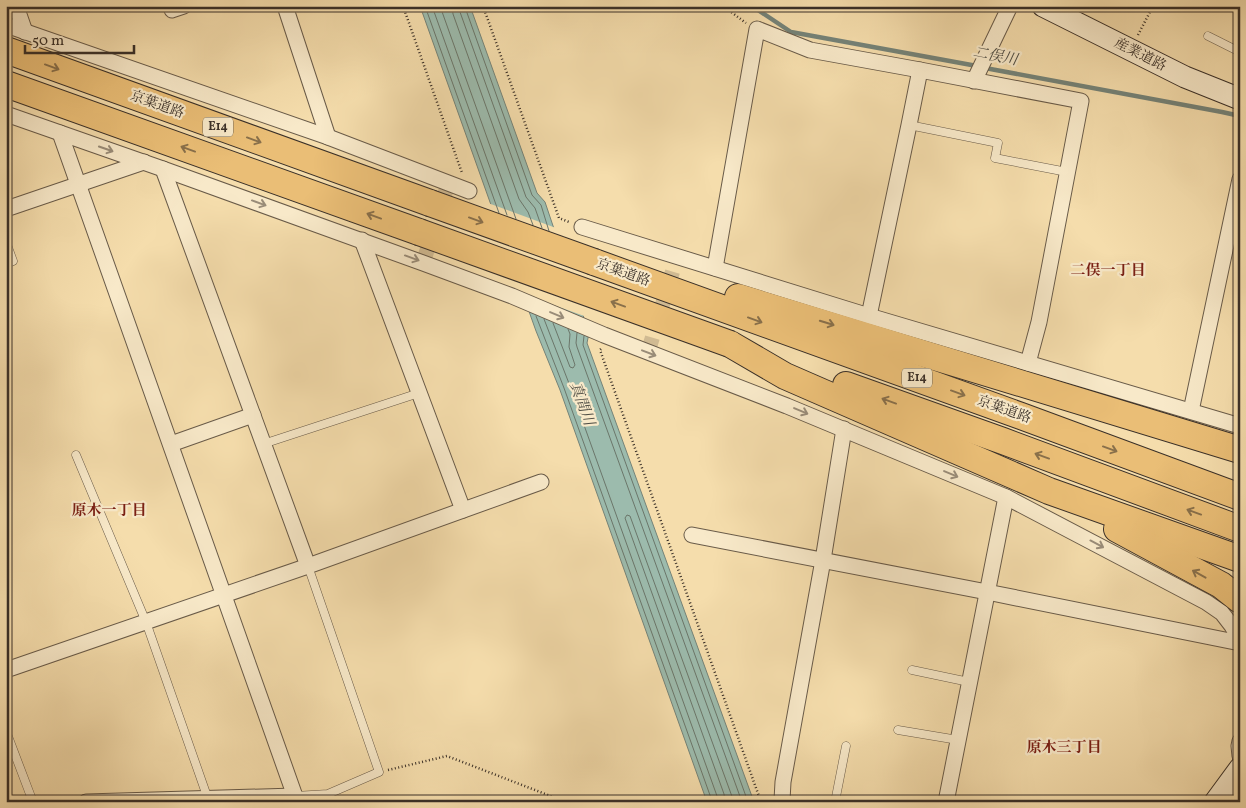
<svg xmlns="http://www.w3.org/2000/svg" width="1246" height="808" viewBox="0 0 1246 808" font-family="Vollkorn,'Noto Serif JP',serif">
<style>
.water{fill:#9cbbad;stroke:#758378}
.pier{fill:#f5ddac}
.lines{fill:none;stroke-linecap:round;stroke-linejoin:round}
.shore{stroke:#6b766a;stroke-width:1}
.stream{stroke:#758378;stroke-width:4.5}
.minor-tunnel{stroke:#d0ba92;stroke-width:15;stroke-dasharray:15 8;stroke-linecap:butt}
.service-casing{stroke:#695b49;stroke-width:9}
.minor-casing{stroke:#695b49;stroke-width:17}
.secondary-casing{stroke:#3a3028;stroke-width:23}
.motorway-casing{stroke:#3a3028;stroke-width:28}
.path{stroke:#3a3028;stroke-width:2.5;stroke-dasharray:1 2.5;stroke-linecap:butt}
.service{stroke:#f8e9c9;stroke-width:8}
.minor{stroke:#f8e9c9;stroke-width:15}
.secondary{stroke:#f8e9c9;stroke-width:21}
.motorway{stroke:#eabe76;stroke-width:26}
.motorway-bridge-casing{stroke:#3a3028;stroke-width:28;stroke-linecap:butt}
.motorway-bridge{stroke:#eabe76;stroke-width:26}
.oneway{stroke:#89704b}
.oneway2{stroke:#998c78}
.labels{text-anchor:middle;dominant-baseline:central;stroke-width:4.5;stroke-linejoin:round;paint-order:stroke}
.shield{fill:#f8e9c9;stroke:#736858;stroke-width:1}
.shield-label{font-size:12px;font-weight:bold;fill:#3a3028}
.street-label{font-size:14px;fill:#3a3028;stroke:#f8e9c9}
.water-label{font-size:15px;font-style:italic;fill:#4e4c43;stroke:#f8e9c9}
.neighbourhood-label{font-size:15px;font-weight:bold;fill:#7a1f14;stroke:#f8e9c9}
</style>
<rect width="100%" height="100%" fill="#f5ddac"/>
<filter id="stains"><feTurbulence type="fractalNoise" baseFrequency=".004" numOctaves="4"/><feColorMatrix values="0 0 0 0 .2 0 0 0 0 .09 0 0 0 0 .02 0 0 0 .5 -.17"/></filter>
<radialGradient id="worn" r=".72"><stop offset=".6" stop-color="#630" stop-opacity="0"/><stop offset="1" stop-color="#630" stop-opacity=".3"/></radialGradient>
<path class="water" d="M420,6H470L537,193L545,202L589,333L587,343L754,802H707L560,390L536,331Z"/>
<path class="pier" d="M488,203L556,228L587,317L520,293Z"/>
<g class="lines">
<g class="shore">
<path d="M425,6L499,213"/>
<path d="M432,6L507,215"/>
<path d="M440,6L516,219"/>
<path d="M452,6L453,14L519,199L528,212L533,225"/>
<path d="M459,6L460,12L526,197L535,208L542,228"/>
<path d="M465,6L466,10L532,195L541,205L549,231"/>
<path d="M536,316L564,388L711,798L712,802"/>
<path d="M544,319L570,386L717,796L718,802"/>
<path d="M553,323L570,367L573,368L575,365L569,347L570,334L568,329"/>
<path d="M577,333L576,343L577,347L742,802"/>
<path d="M584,336L583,345L748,802"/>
<path d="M725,802L724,794L625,518L627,515L630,516L734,802"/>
</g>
<g class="stream">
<path d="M752,6L791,32L977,66"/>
<path d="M985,68L1222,112L1240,116"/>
</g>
<g class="minor-tunnel">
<path d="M423,263L448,184"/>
<path d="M648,352L677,257"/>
</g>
<defs>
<g id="service">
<path d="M1208,36L1240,52"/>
<path d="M909,125L998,143L995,158L1067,172"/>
<path d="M6,242L13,261L6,264"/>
<path d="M263,444L419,393"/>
<path d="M76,455L146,622L208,799"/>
<path d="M912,670L969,682"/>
<path d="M898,730L958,740"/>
<path d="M6,731L33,802"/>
<path d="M295,796L328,794L379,772L308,566"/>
<path d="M835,802L846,746"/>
</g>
<g id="minor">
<path d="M16,6L25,32"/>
<path d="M171,6L172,10L184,6"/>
<path d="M285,6L328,137"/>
<path d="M6,25L328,137L469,191"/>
<path d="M974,81L1010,6"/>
<path d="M6,114L163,169L423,263L512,296L604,335L787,406L1006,497L1206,602L1222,613L1232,626L1240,640"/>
<path d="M60,133L297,802"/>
<path d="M163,169L308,566"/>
<path d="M6,209L144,162"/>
<path d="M582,227L869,316L1240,426"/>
<path d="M362,240L463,510"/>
<path d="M715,268L757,29L810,50L920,70L1081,101L1039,322L1028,363"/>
<path d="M869,316L909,125L920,70"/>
<path d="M1191,411L1240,179"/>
<path d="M171,444L253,415"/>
<path d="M692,535L987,592L1240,643"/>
<path d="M6,670L308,566L541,482"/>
<path d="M1240,741L1239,746L1240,756"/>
<path d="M86,802L295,796"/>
<path d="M784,802L782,800L783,782L823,560L844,429"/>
<path d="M946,802L1006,497"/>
</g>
<g id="secondary">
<path d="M1043,6L1185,77L1240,99"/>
<path d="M1215,802L1240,768"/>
</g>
<g id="motorway">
<path d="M6,50L430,203"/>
<path d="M6,84L419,232"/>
<path d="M594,262L1021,416L1240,497"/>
<path d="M738,297L1240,450"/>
<path d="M730,344L785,376L1049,491L1240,559"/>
<path d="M846,385L1003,441L1240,529"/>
<path d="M1117,529L1221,585L1240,600"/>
</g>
</defs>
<use href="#service" class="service-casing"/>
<use href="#minor" class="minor-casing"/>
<use href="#secondary" class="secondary-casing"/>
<use href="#motorway" class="motorway-casing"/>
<g class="path">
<path d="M403,6L462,173"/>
<path d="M483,6L559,218L569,222"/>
<path d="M723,6L746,23"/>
<path d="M1138,35L1153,6"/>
<path d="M601,349L600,350L761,802"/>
<path d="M388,770L447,756L566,802"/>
</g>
<use href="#service" class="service"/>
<use href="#minor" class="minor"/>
<use href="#secondary" class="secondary"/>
<use href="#motorway" class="motorway"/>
<defs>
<g id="motorway-bridge">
<path d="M430,203L594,262"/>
<path d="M419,232L730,344"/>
</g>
</defs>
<use href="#motorway-bridge" class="motorway-bridge-casing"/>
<use href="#motorway-bridge" class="motorway-bridge"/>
</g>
<defs><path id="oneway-shaft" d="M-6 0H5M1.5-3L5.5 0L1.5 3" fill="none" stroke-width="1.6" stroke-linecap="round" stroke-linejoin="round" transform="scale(1.25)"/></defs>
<g class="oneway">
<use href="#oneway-shaft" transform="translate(52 67) rotate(20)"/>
<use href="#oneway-shaft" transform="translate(254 140) rotate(20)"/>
<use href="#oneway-shaft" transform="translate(188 149) rotate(-160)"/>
<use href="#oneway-shaft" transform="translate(374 216) rotate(-160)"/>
<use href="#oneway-shaft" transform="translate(476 220) rotate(20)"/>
<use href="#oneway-shaft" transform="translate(618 304) rotate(-160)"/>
<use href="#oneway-shaft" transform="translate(755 320) rotate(20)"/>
<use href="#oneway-shaft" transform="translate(827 323) rotate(17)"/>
<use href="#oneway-shaft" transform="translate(958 393) rotate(20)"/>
<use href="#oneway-shaft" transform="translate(889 401) rotate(-160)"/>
<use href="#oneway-shaft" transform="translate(1110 449) rotate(20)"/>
<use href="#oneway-shaft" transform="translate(1042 456) rotate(-160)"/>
<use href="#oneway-shaft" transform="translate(1194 512) rotate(-160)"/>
<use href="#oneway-shaft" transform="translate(1199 574) rotate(-151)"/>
</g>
<g class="oneway2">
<use href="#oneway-shaft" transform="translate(106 149) rotate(19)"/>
<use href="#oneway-shaft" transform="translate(259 203) rotate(20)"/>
<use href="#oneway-shaft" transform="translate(412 258) rotate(20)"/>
<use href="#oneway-shaft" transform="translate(557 315) rotate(23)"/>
<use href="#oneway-shaft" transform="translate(649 353) rotate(21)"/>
<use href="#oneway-shaft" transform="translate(801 411) rotate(23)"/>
<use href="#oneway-shaft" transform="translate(951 474) rotate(23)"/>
<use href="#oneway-shaft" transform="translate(1097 544) rotate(28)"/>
</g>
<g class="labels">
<g class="shield">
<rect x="203" y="117.5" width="30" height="19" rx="4"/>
<rect x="902" y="368.5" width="30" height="19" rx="4"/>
</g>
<g class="shield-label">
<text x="218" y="127">E14</text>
<text x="917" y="378">E14</text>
</g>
<g class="street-label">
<text transform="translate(1140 55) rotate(27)">産業道路</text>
<text transform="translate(157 105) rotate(20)">京葉道路</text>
<text transform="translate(623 273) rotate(20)">京葉道路</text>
<text transform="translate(1004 410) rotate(20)">京葉道路</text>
</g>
<g class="water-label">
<text transform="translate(995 57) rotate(11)">二俣川</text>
<text transform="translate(581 404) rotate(70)">真間川</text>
</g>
<g class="neighbourhood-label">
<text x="1108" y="271">二俣一丁目</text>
<text x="109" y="511">原木一丁目</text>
<text x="1064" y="748">原木三丁目</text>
</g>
</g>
<rect width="1246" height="808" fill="none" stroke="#f5ddac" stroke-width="25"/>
<rect x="8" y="8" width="1231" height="793" fill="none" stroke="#3a3028" stroke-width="2.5"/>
<rect x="12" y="12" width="1221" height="783" fill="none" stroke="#3a3028"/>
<path d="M25 45v8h109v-8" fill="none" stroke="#3a3028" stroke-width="2.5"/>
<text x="32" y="45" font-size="15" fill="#3a3028" stroke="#f8e9c9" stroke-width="4" paint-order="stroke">50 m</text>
<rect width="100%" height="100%" filter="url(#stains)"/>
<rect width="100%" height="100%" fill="url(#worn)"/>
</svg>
